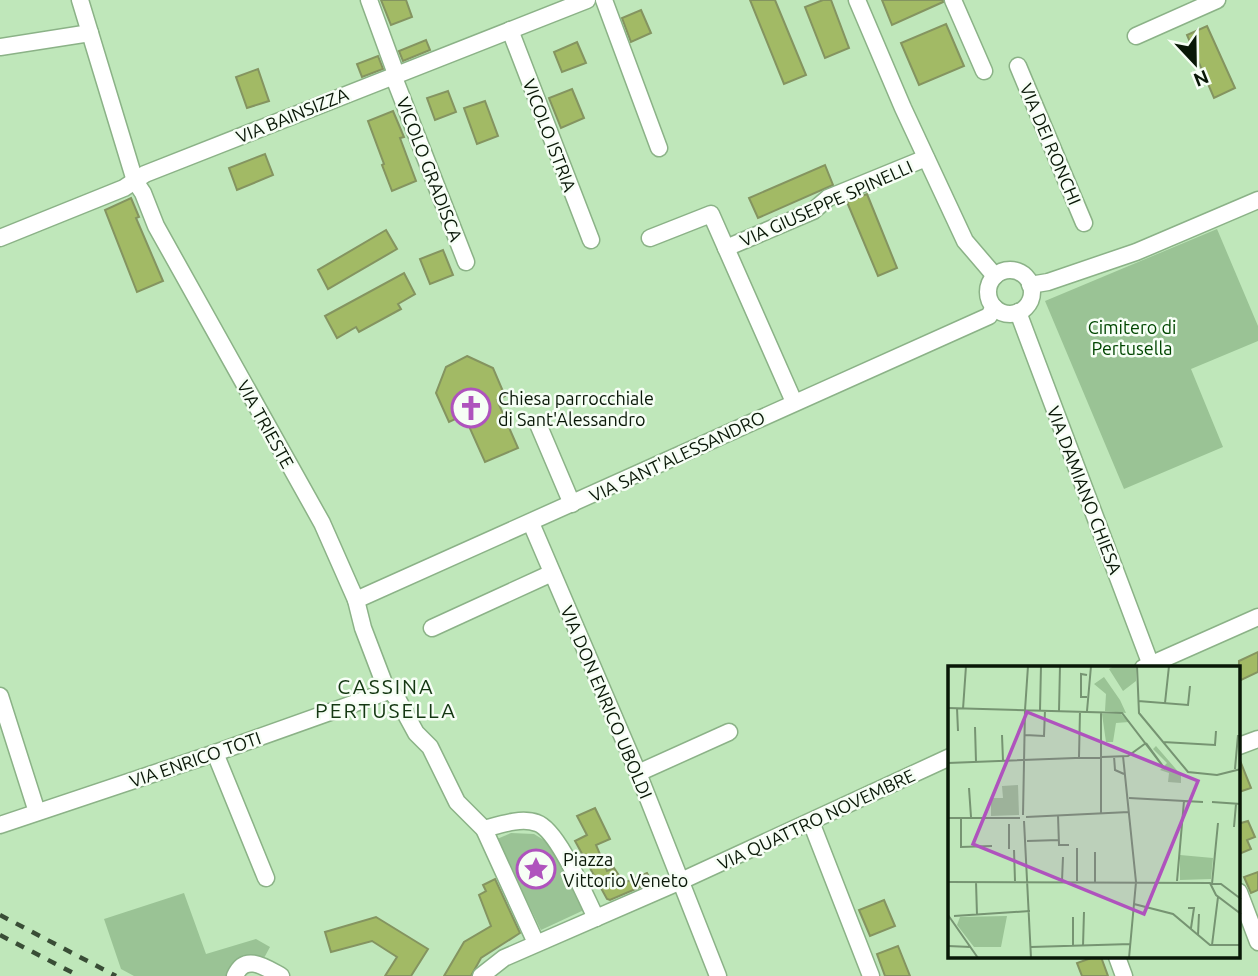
<svg xmlns="http://www.w3.org/2000/svg" width="1258" height="976" viewBox="0 0 1258 976" font-family="Ubuntu,sans-serif">
<style>
.green{fill:#9ac395}
.building{fill:#a2ba65;stroke:#849460;stroke-width:2}
.lines{fill:none;stroke-linecap:round;stroke-linejoin:round}
.street-casing{stroke:#8bb287;stroke-width:19}
.street{stroke:#fff;stroke-width:16}
.rail{stroke:#394d36;stroke-width:4.5;stroke-dasharray:9 9;stroke-linecap:butt}
.labels{text-anchor:middle;dominant-baseline:central;stroke-width:5;stroke-linejoin:round;paint-order:stroke}
.street-label{font-size:18px;fill:#091707;stroke:#f6fef5}
.park-label{font-size:18px;fill:#014600;stroke:#f6fef5}
.poi-label{font-size:18px;fill:#091707;stroke:#f6fef5;text-anchor:start}
.quarter-label{font-size:21px;letter-spacing:2px;fill:#143712;stroke:#f6fef5}
.inset-road{fill:none;stroke:#769472;stroke-width:2}
.view{fill:#af53bd;fill-opacity:0.15;stroke:#af53bd;stroke-width:3.5}
.inset-edge{fill:none;stroke:#091707;stroke-width:3.5}
</style>
<rect width="100%" height="100%" fill="#bfe7ba"/>
<g class="green">
<path d="M1217,229L1258,326V341L1191,369L1223,447L1124,489L1045,301Z"/>
<path d="M511,833L534,834L552,845L584,910L541,930L497,839Z"/>
<path d="M184,893L206,954L256,939L270,947L264,958C246,955 236,957 230,976H134L121,969L104,919Z"/>
</g>
<g class="building">
<path d="M381,0H406L412,17L391,25Z"/>
<path d="M750,0H775L806,75L784,84Z"/>
<path d="M823,0H831L849,48L825,58L805,7Z"/>
<path d="M882,0H943V2L892,25Z"/>
<path d="M641,10L651,33L631,42L622,18Z"/>
<path d="M946,24L964,66L919,85L901,43Z"/>
<path d="M1207,26L1235,88L1214,98L1187,35Z"/>
<path d="M426,40L430,50L403,61L399,51Z"/>
<path d="M577,42L586,63L562,72L554,52Z"/>
<path d="M378,56L383,69L362,77L357,64Z"/>
<path d="M258,69L269,101L247,108L236,77Z"/>
<path d="M572,89L584,118L561,128L549,98Z"/>
<path d="M448,91L456,112L435,120L427,98Z"/>
<path d="M485,101L498,136L477,144L464,108Z"/>
<path d="M393,111L404,137L400,138L416,181L392,191L382,165L384,164L368,121Z"/>
<path d="M265,154L273,175L237,190L229,168Z"/>
<path d="M825,165L833,185L758,218L749,198Z"/>
<path d="M867,194L897,268L878,276L847,202Z"/>
<path d="M131,198L139,217L136,218L163,281L137,292L105,210Z"/>
<path d="M386,230L397,249L328,289L318,270Z"/>
<path d="M443,250L453,275L430,284L420,259Z"/>
<path d="M404,273L415,294L398,304L401,309L359,332L356,327L337,338L325,316Z"/>
<path d="M467,356L493,368L505,396L497,400L518,448L485,462L464,415L449,422L436,393L446,367Z"/>
<path d="M1258,652V672L1239,681V661Z"/>
<path d="M1239,758L1251,788L1239,792Z"/>
<path d="M595,808L610,839L596,845L607,871L614,868L624,883L647,873L652,882L610,900L607,899L575,841L587,835L577,816Z"/>
<path d="M1239,820L1241,823L1248,821L1255,837L1247,840L1251,849L1239,854Z"/>
<path d="M1258,872V890L1251,893L1244,877Z"/>
<path d="M495,879L520,933L481,958L471,976H444L464,942L491,926L479,895L486,891L483,885Z"/>
<path d="M884,900L895,926L870,936L859,910Z"/>
<path d="M376,917L428,949L411,976H385L397,957L372,941L331,952L325,932Z"/>
<path d="M898,946L910,976H885L877,954Z"/>
<path d="M1094,957H1101L1108,976H1082L1077,963Z"/>
</g>
<g class="lines">
<defs>
<g id="street">
<path d="M80,0L135,181L143,193L156,226L322,523L356,600L363,628L384,683L398,700L416,733L430,747L457,802L484,829L536,943"/>
<path d="M369,0L396,74"/>
<path d="M604,0L659,148"/>
<path d="M857,0L903,108L965,241L995,276"/>
<path d="M953,0L984,71"/>
<path d="M510,30L591,240"/>
<path d="M1136,36L1217,0"/>
<path d="M0,47L90,33"/>
<path d="M1018,66L1084,223"/>
<path d="M393,75L466,262"/>
<path d="M0,238L124,188L145,174L587,0"/>
<path d="M650,238L711,214L794,402"/>
<path d="M726,248L813,211L828,198L926,158"/>
<circle cx="1010" cy="292" r="22"/>
<path d="M1030,285L1048,282L1136,252L1258,200"/>
<path d="M1018,312L1152,668"/>
<path d="M538,424L572,504"/>
<path d="M531,523L638,773L718,976"/>
<path d="M356,600L989,316L994,307"/>
<path d="M432,628L552,573"/>
<path d="M1143,668L1258,617"/>
<path d="M0,696L37,812"/>
<path d="M1239,746L1258,739"/>
<path d="M215,753L266,878"/>
<path d="M638,773L729,732"/>
<path d="M811,822L871,976"/>
<path d="M0,825L215,753L389,691"/>
<path d="M484,829C499,825 521,817 537,823C558,830 585,896 596,918"/>
<path d="M1239,892L1258,942"/>
<path d="M1117,957L1124,976"/>
<path d="M235,976C245,953 265,967 281,976"/>
<path d="M481,976L504,958L681,881L950,757"/>
</g>
</defs>
<use href="#street" class="street-casing"/>
<use href="#street" class="street"/>
<g class="rail">
<path d="M0,915L116,976"/>
<path d="M0,935L79,976"/>
</g>
</g>
<defs>
<symbol id="church-ring" viewBox="-11 -11 22 22"><circle r="9.5" fill="#f6fef5" stroke="#af53bd" stroke-width="1.5"/><path d="M-1.2-6h2.4v3.5h3.3v2.4h-3.3V6h-2.4V-.1h-3.3v-2.4h3.3Z" fill="#af53bd"/></symbol>
<symbol id="sight-ring" viewBox="-11 -11 22 22"><circle r="9.5" fill="#f6fef5" stroke="#af53bd" stroke-width="1.5"/><path d="M0-6L1.8-2.2L6-1.7L2.9 1.2L3.7 5.4L0 3.3L-3.7 5.4L-2.9 1.2L-6-1.7L-1.8-2.2Z" fill="#af53bd"/></symbol>
</defs>
<g fill-rule="evenodd">
<use href="#church-ring" x="449" y="386" width="44" height="44"/>
<use href="#sight-ring" x="514" y="847" width="44" height="44"/>
</g>
<g class="labels">
<g class="street-label">
<text transform="translate(292 115) rotate(-22)">VIA BAINSIZZA</text>
<text transform="translate(550 135) rotate(69)">VICOLO ISTRIA</text>
<text transform="translate(1051 144) rotate(67)">VIA DEI RONCHI</text>
<text transform="translate(430 169) rotate(69)">VICOLO GRADISCA</text>
<text transform="translate(826 203) rotate(-24)">VIA GIUSEPPE SPINELLI</text>
<text transform="translate(266 424) rotate(61)">VIA TRIESTE</text>
<text transform="translate(677 456) rotate(-25)">VIA SANT'ALESSANDRO</text>
<text transform="translate(1085 490) rotate(69)">VIA DAMIANO CHIESA</text>
<text transform="translate(607 702) rotate(67)">VIA DON ENRICO UBOLDI</text>
<text transform="translate(195 759) rotate(-19)">VIA ENRICO TOTI</text>
<text transform="translate(816 819) rotate(-25)">VIA QUATTRO NOVEMBRE</text>
</g>
<g class="park-label">
<text x="1132" y="327">Cimitero di<tspan x="1132" dy="21">Pertusella</tspan></text>
</g>
<g class="poi-label">
<text x="498" y="398">Chiesa parrocchiale<tspan x="498" dy="21">di Sant'Alessandro</tspan></text>
<text x="563" y="859">Piazza<tspan x="563" dy="21">Vittorio Veneto</tspan></text>
</g>
<g class="quarter-label">
<text x="386" y="686">CASSINA<tspan x="386" dy="24">PERTUSELLA</tspan></text>
</g>
</g>
<g transform="translate(948 666)">
<rect width="292" height="292" fill="#bfe7ba"/>
<path d="M166,0H188V15L175,25L161,3ZM156,11L172,34L178,47L157,45L158,28L146,18ZM154,48H173L181,56L168,57L165,76H158ZM208,80L233,109V117L220,116L221,107L212,104L219,97L205,83ZM70,119L71,149L43,150V132H55L54,120ZM232,189L265,192L263,213L232,214ZM59,250L53,281H26L9,259L12,251Z" fill="#9ac395"/>
<path class="inset-road" d="M189,0L191,47L240,106L269,109L293,103M139,31H133V8L139,9M190,35L240,39L242,20M217,37L221,0M0,42L174,47L217,103L198,77M9,42L10,65M15,43L18,0M77,44L80,0M92,44L93,0M111,45L112,0M139,45L143,0M153,46V147M27,61L28,96M54,69L55,95M77,69L96,70L97,44M215,76L267,79L268,65M166,90L167,104L176,108M175,90L188,216L181,292M131,91L132,45M0,97L180,90L198,77M287,103L290,69M21,122L23,151M181,132L255,136M264,136L293,138M75,149L77,44M110,149L111,179H121M78,151L181,146M0,152H72M13,152V181L44,180M76,155L83,292M270,157L264,218H273L293,233M61,158V183M286,161L288,138M79,175L111,174M66,184L67,215M114,215L115,191M129,215V182M229,215L236,135M0,216L262,217L268,229L293,248M28,216L29,249M147,216V186M186,238L225,248L262,279H293M240,242H246L243,262M0,249L30,292M6,250L82,245M250,269L251,248M264,279L270,231M0,280L23,281M125,280V251M135,280L136,246M83,281L183,278"/>
<path class="view" d="M79,46L250,115L196,248L25,178Z"/>
<rect width="292" height="292" class="inset-edge"/>
</g>
<g transform="translate(1195 63) rotate(158)" stroke="#f6fef5" stroke-width="5" paint-order="stroke">
<path d="M0-5L12 26L0 18L-12 26Z" fill="#091707"/>
<text y="-10" font-size="19" font-weight="bold" text-anchor="middle" fill="#091707">N</text>
</g>
</svg>
